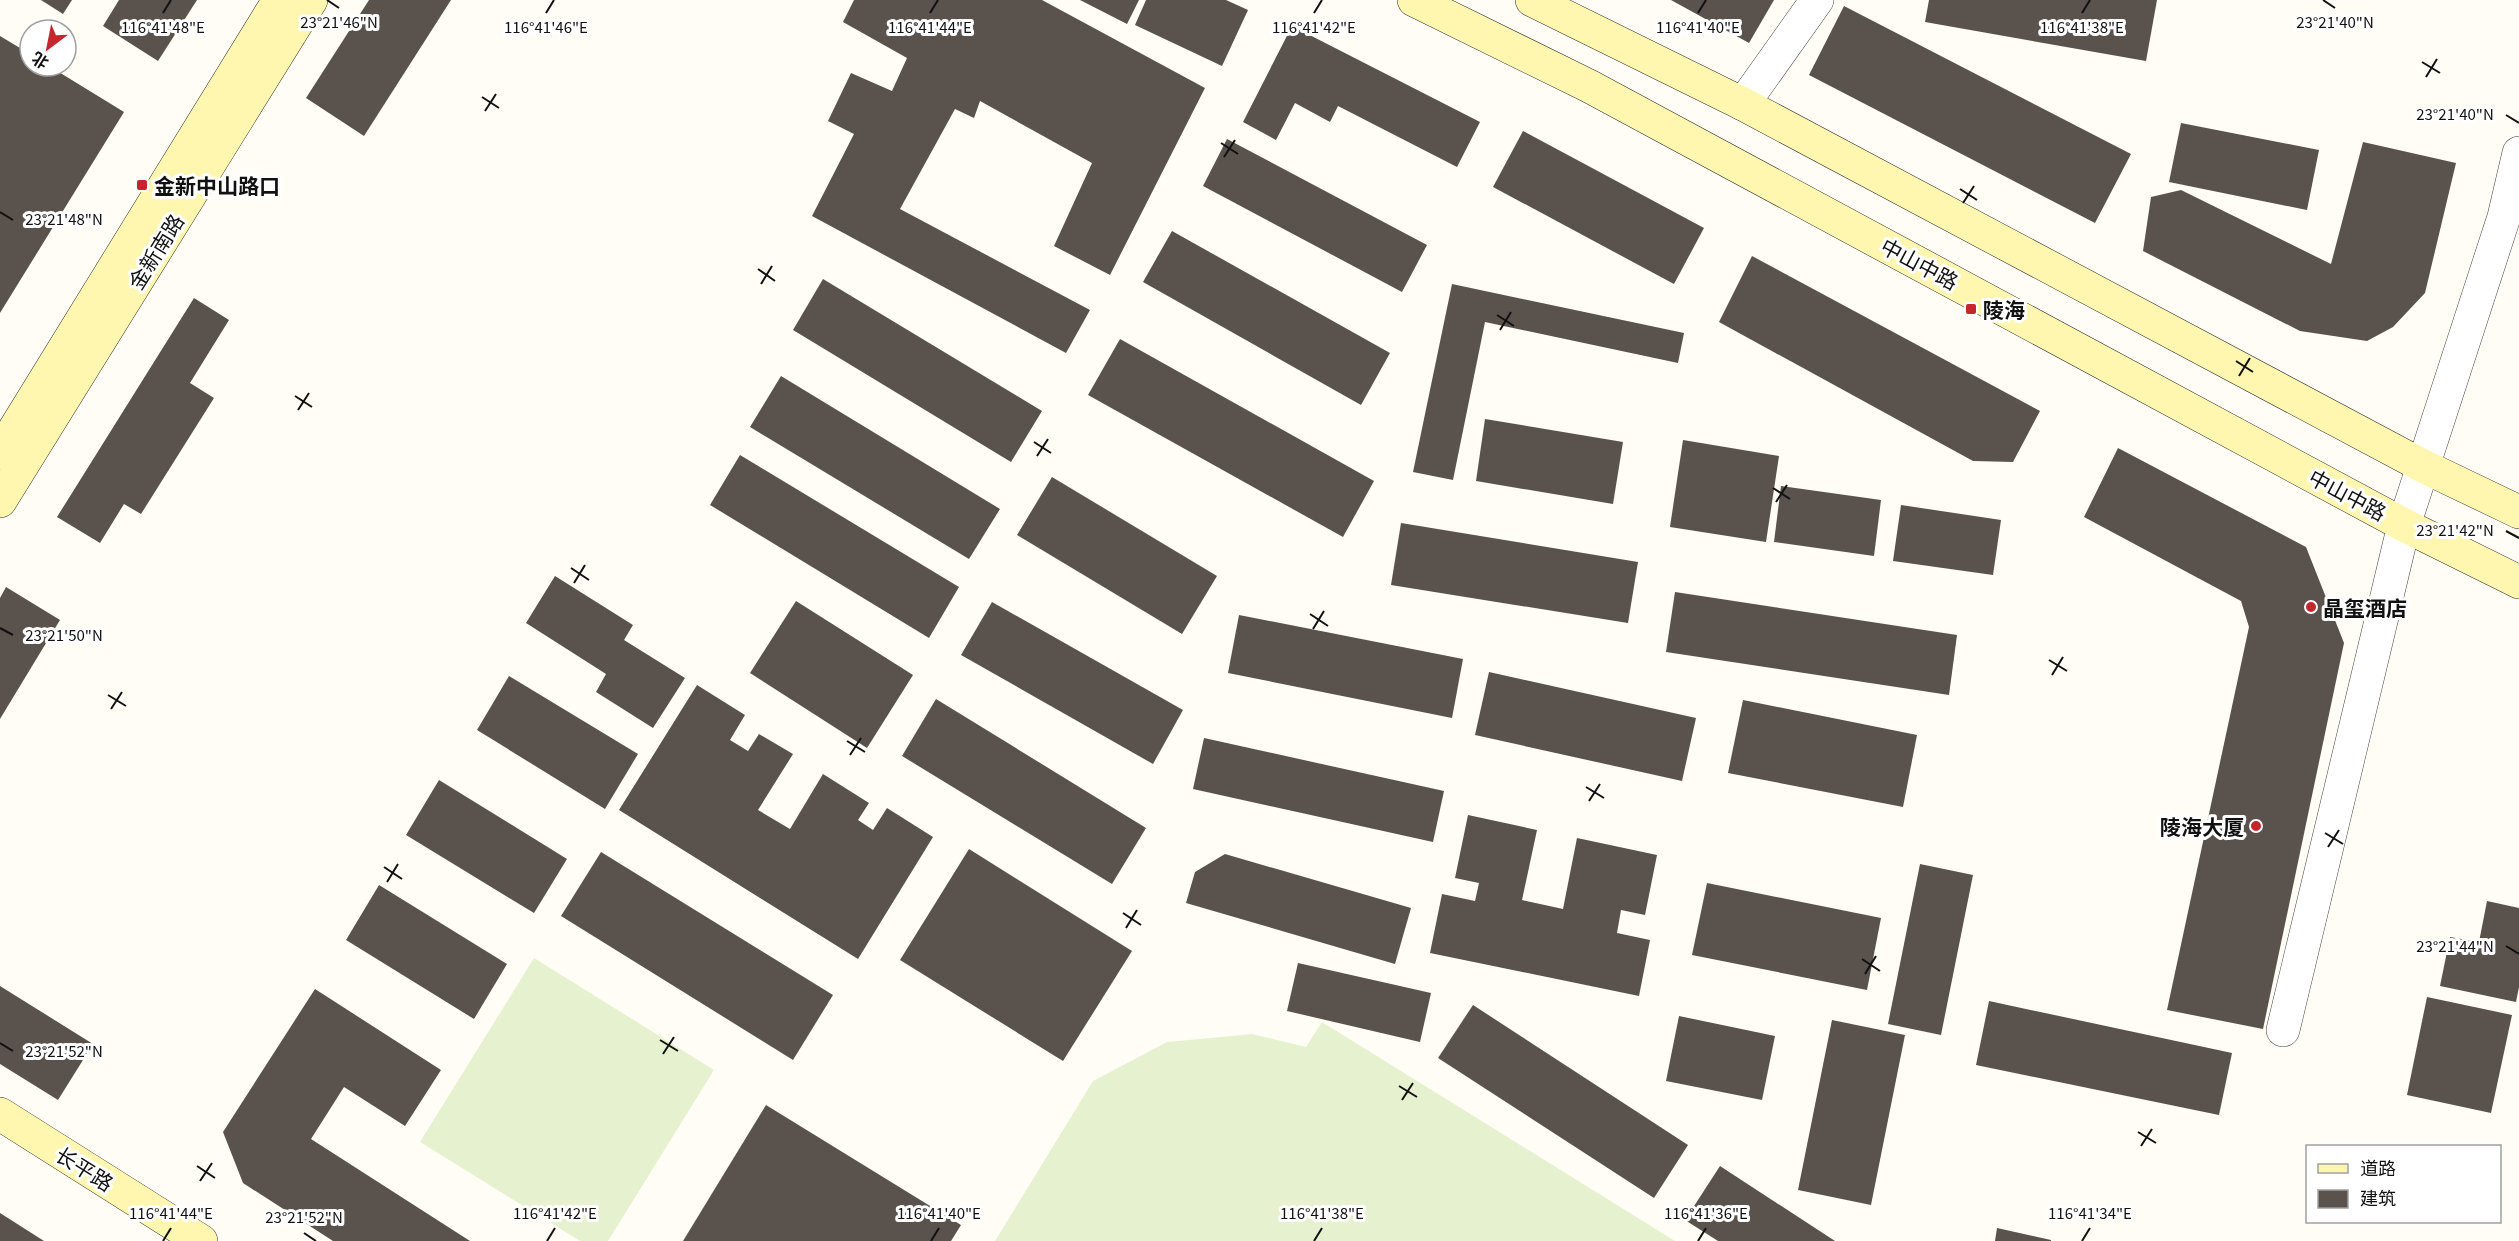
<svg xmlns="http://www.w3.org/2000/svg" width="2519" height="1241" viewBox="0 0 2519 1241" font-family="Georgia,'Noto Sans SC',serif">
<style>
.pitch{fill:#e6f2cf}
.building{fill:#5a524d}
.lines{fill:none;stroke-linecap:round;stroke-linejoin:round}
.street-casing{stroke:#444;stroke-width:34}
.secondary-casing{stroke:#333;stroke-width:34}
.street{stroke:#fff;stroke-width:33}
.secondary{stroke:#fff6b0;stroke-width:33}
.ticks{fill:none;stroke:#111;stroke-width:2}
.poi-dot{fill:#c4262e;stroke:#fff;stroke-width:2}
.labels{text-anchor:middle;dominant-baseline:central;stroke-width:6;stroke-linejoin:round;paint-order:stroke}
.poi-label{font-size:21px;font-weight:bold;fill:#111;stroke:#fff;text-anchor:start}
.street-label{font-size:21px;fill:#111;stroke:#fff}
.ticks-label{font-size:15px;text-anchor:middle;fill:#111;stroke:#fff;stroke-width:6;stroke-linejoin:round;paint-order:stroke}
</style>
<rect width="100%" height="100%" fill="#fffdf5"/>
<g class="pitch">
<path d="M534,958L714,1070L608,1241H580L420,1142Z"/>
<path d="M1322,1022L1675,1241H995L1093,1081L1167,1042L1252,1034L1306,1047Z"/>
</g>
<g class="building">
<path d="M41,0H72L63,14Z"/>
<path d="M119,0H197L158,61L103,26Z"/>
<path d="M369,0H451L364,136L306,98Z"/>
<path d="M854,0H1042L1205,88L1110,275L1054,246L1092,163L980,101L974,118L955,109L900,209L1090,310L1066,353L812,216L854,134L828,121L851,73L892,91L907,58L843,22Z"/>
<path d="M1080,0H1139L1127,24Z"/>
<path d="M1146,0H1226L1248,10L1222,66L1135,25Z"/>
<path d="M1671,0H1774L1749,43Z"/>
<path d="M1929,0H2157L2146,61L1925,22Z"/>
<path d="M1844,6L2131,154L2095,223L1809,75Z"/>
<path d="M1292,26L1480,122L1457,167L1338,106L1330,122L1295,103L1276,140L1243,122Z"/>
<path d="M0,36L30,54V66H49L124,112L0,313Z"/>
<path d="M2181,123L2319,150L2307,210L2169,182Z"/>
<path d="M1523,131L1704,228L1674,284L1493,187Z"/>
<path d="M1227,139L1427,245L1402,292L1203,186Z"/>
<path d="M2363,142L2456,163L2425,293L2393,327L2367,341L2300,331L2143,251L2151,197L2181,190L2331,264Z"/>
<path d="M1172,231L1390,353L1361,405L1143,282Z"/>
<path d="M1752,256L2040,411L2013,462L1973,461L1719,322Z"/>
<path d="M823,279L1042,411L1011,462L793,330Z"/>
<path d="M1452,284L1684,333L1678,363L1485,322L1453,480L1413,472Z"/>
<path d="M194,298L229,320L190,383L214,398L141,514L124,504L100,543L57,517Z"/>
<path d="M1120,339L1374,481L1343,537L1088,395Z"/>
<path d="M781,376L1000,509L969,559L750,427Z"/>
<path d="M1485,419L1623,442L1613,504L1476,481Z"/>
<path d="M1683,440L1779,456L1766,542L1670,527Z"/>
<path d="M2118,448L2306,547L2344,643L2263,1029L2167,1010L2249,627L2241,601L2084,517Z"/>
<path d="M740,455L959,587L929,638L710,505Z"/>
<path d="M1052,477L1217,576L1182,634L1017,535Z"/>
<path d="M1781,486L1881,500L1874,556L1774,542Z"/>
<path d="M1901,505L2001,520L1993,575L1893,561Z"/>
<path d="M1401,523L1638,562L1628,623L1391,585Z"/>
<path d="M555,576L633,625L624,640L685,678L653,728L596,692L606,674L526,623Z"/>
<path d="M6,587L60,620L0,719V598Z"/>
<path d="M1675,592L1957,635L1949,695L1666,652Z"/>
<path d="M796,601L913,675L867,748L750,673Z"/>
<path d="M992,602L1183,710L1153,764L961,655Z"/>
<path d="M1239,615L1463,659L1452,718L1228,673Z"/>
<path d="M1489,672L1696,718L1682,781L1475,735Z"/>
<path d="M509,676L638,754L605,809L477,730Z"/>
<path d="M697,685L745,715L730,740L748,751L759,734L793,754L758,810L790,829L823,774L869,803L858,820L873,830L887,808L933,837L858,959L619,810Z"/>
<path d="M936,699L1146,828L1112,884L902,756Z"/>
<path d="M1743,700L1917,735L1903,807L1728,773Z"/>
<path d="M1204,738L1444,791L1433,842L1193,789Z"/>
<path d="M439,780L567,859L534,913L406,835Z"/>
<path d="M1468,815L1537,830L1522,900L1563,909L1577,838L1657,855L1645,915L1621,910L1617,933L1650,940L1639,996L1430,953L1442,894L1475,901L1479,883L1455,878Z"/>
<path d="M969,849L1132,951L1063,1061L900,960Z"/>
<path d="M601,852L833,995L793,1060L561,916Z"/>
<path d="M1225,854L1411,908L1395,964L1186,903L1195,872Z"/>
<path d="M1920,864L1973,875L1941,1035L1888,1024Z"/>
<path d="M1707,883L1881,918L1867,990L1692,955Z"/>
<path d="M379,885L507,964L474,1019L346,940Z"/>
<path d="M2487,901L2519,908V987L2516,1002L2440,986L2450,937L2479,942Z"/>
<path d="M1298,963L1431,993L1420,1042L1287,1011Z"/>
<path d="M0,986L93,1044L58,1100L0,1064Z"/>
<path d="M315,989L441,1070L405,1126L344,1087L311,1139L470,1241H333L243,1183L223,1132Z"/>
<path d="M2427,997L2512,1015L2491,1113L2407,1095Z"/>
<path d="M1989,1001L2232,1053L2219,1115L1976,1065Z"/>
<path d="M1473,1005L1688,1145L1654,1198L1438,1058Z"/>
<path d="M1679,1016L1775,1036L1762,1100L1666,1081Z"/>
<path d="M1832,1020L1905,1035L1871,1205L1798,1190Z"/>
<path d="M766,1105L961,1225L951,1241H683Z"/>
<path d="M1720,1166L1835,1241H1718L1685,1220Z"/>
<path d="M0,1213L44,1241H0Z"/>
<path d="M1997,1228L2051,1240V1241H1995Z"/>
</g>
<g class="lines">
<defs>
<g id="street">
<path d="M1743,104L1817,0"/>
<path d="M2283,1030L2404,525L2504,217L2519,153"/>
</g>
<g id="secondary">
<path d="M1414,0L1589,86L2404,525L2519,582"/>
<path d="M1532,0L1743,104L2423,466L2519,512"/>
<path d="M0,453L279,0"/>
<path d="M0,501L311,0"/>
<path d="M0,1114L201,1241"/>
</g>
</defs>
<use href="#street" class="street-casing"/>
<use href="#secondary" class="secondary-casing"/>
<use href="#street" class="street"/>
<use href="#secondary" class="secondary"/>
</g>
<path class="ticks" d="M327,0L339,8M2323,0L2335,8M163,13L171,0M546,13L554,0M930,13L938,0M1314,13L1322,0M1698,13L1706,0M2082,13L2090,0M2422,62L2440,73M2426,77L2437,59M482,97L499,108M485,111L496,94M2506,115L2519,123M1221,143L1238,154M1224,157L1235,140M1960,189L1977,200M1963,203L1974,186M0,212L13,220M758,269L775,281M761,284L772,266M1497,315L1514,326M1500,330L1511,312M2236,361L2253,372M2239,376L2250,358M295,396L312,407M298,410L309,393M1034,442L1051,453M1037,456L1048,439M1773,488L1790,499M1776,502L1787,485M2506,531L2519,538M571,568L589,580M574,583L585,565M1310,614L1328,626M0,628L13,635M1313,629L1324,611M2049,660L2067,671M2052,675L2063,657M108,695L126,706M111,709L122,692M847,741L865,752M850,755L861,738M1586,787L1604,798M1589,801L1600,784M2325,833L2343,844M2328,847L2339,830M384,867L402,879M387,882L398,864M1123,913L1141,925M1126,928L1137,910M2506,946L2519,954M1862,959L1880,971M1865,974L1876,956M660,1040L678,1051M0,1043L13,1051M663,1054L674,1037M1399,1086L1417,1097M1402,1100L1413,1083M2138,1132L2156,1143M2141,1146L2152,1129M197,1166L215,1178M200,1181L212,1163M304,1233L316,1241M163,1241L171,1228M547,1241L555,1228M931,1241L939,1228M1314,1241L1322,1228M1698,1241L1706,1228M2082,1241L2090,1228"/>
<g class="poi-dot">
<rect x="136" y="179" width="12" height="12" rx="3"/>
<rect x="1965" y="303" width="12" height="12" rx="3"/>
<circle cx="2311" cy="607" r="6"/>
<circle cx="2256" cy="826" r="6"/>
</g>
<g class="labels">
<g class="poi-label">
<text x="154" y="185">金新中山路口</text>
<text x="1983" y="309">陵海</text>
<text x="2323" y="607">晶玺酒店</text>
<text x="2244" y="826" text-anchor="end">陵海大厦</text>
</g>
<g class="street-label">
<text transform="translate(155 251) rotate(-58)">金新南路</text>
<text transform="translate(1920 263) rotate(28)">中山中路</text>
<text transform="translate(2348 494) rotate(28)">中山中路</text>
<text transform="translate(85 1168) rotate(32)">长平路</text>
</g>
</g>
<g class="ticks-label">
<text x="339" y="28">23°21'46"N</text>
<text x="2335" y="28">23°21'40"N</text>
<text x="163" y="33">116°41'48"E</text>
<text x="546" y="33">116°41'46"E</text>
<text x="930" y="33">116°41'44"E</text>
<text x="1314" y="33">116°41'42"E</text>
<text x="1698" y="33">116°41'40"E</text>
<text x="2082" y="33">116°41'38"E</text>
<text x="2455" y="120">23°21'40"N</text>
<text x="64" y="225">23°21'48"N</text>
<text x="2455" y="536">23°21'42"N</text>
<text x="64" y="641">23°21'50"N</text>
<text x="2455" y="952">23°21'44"N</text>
<text x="64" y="1057">23°21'52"N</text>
<text x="171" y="1219">116°41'44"E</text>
<text x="555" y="1219">116°41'42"E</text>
<text x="939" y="1219">116°41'40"E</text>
<text x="1322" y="1219">116°41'38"E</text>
<text x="1706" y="1219">116°41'36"E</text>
<text x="2090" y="1219">116°41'34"E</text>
<text x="304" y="1223">23°21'52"N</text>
</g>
<rect x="2306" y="1145" width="195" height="78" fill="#ffffff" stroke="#a0a0a0" stroke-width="1.5"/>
<rect x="2318" y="1164" width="30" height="9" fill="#fff6b0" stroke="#a0a0a0" stroke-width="1.5"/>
<text x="2360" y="1175" font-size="18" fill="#111111">道路</text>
<rect x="2318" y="1190" width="30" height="18" fill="#5a524d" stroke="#a0a0a0" stroke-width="1.5"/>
<text x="2360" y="1205" font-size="18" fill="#111111">建筑</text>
<g transform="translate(48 48) rotate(212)"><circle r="28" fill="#ffffff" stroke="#a0a0a0" stroke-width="1.5"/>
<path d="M0-4.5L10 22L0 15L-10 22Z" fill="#c4262e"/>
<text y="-9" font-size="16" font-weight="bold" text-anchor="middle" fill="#111111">北</text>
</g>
</svg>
